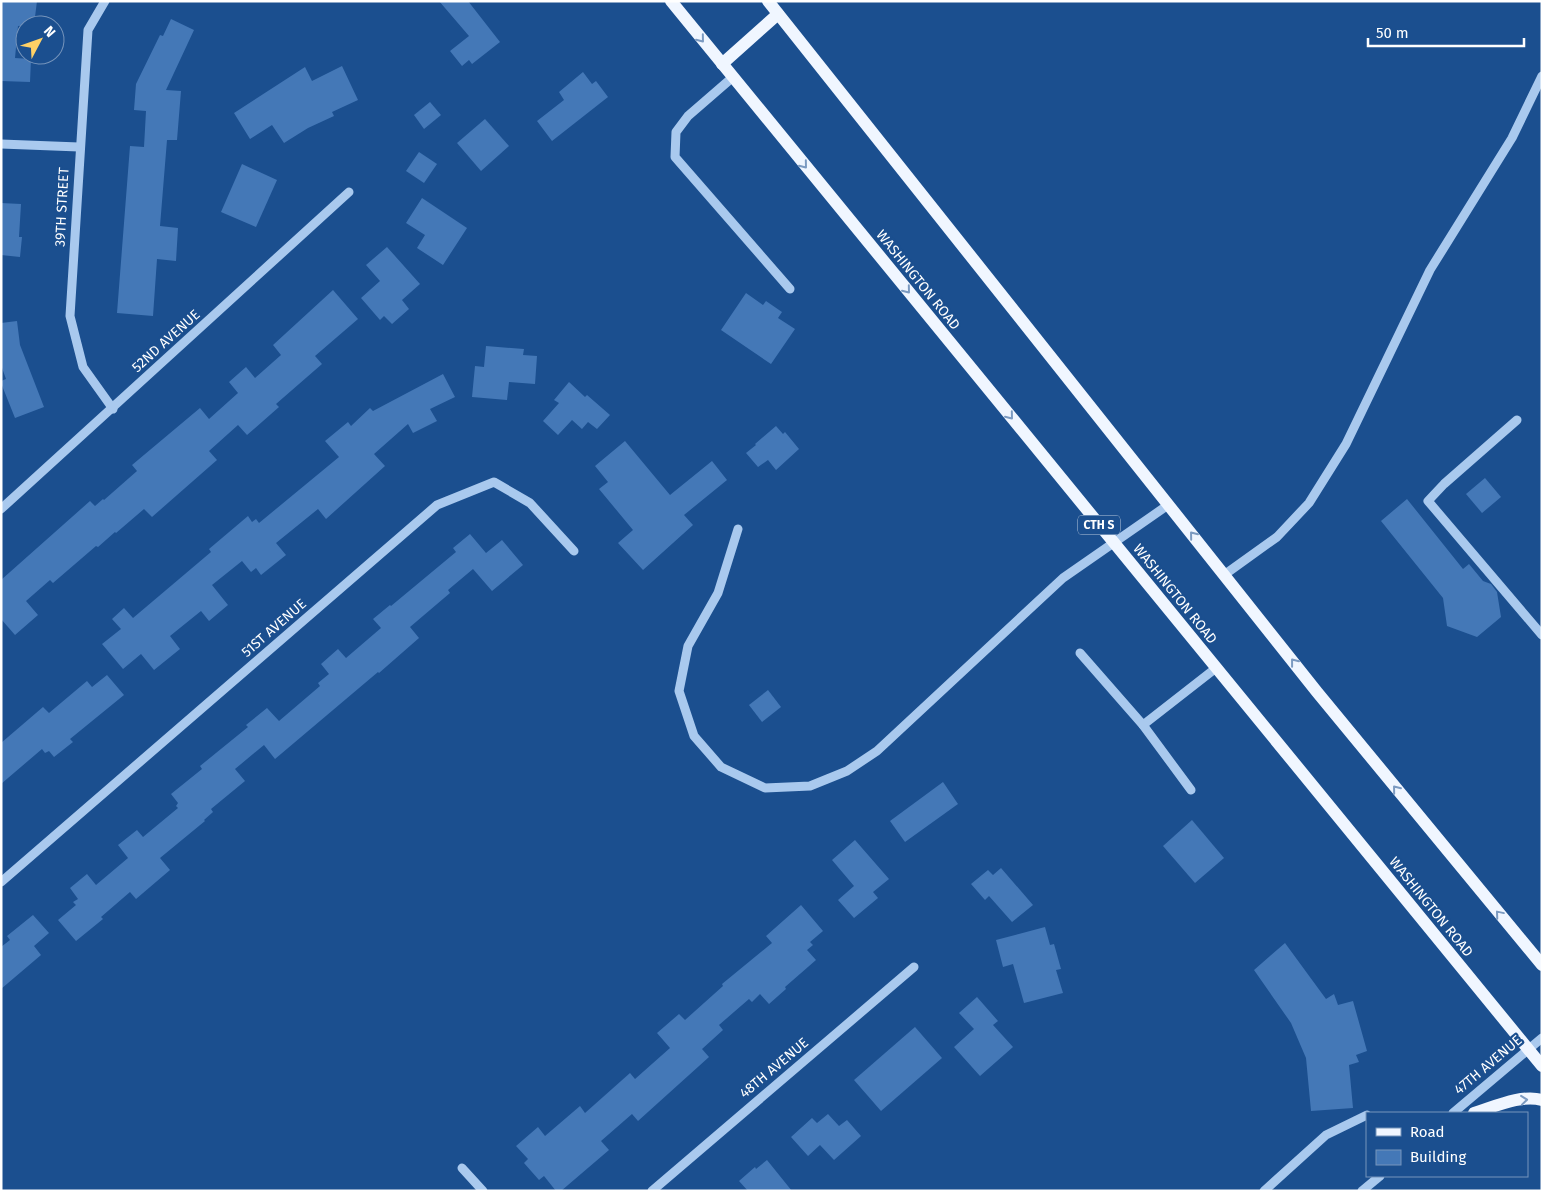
<svg xmlns="http://www.w3.org/2000/svg" width="1543" height="1192" viewBox="0 0 1543 1192" font-family="'Fira Sans',sans-serif">
<style>
.building{fill:#4478b7}
.lines{fill:none;stroke-linecap:round;stroke-linejoin:round}
.minor{stroke:#a9c9ee;stroke-width:9}
.major{stroke:#f0f6ff;stroke-width:12}
.oneway{stroke:#7b9ac1}
.labels{text-anchor:middle;dominant-baseline:central;stroke-width:4.5;stroke-linejoin:round;paint-order:stroke}
.shield{fill:#1b4f8f;stroke:#bbcadd;stroke-width:1}
.shield-label{font-size:12px;font-weight:bold;fill:#fff}
.street-label{font-size:14px;fill:#fff;stroke:#1b4f8f}
</style>
<rect width="100%" height="100%" fill="#1b4f8f"/>
<g class="building">
<path d="M1,1H37L34,25L18,26L15,58L31,59L30,82L1,81Z"/>
<path d="M439,1H468L500,42L472,64L469,60L462,66L450,51L469,36Z"/>
<path d="M171,19L194,30L166,90L181,91L177,140H167L160,226L178,228L176,261L157,259L153,316L117,313L130,146L144,147L146,111L134,110L136,84L160,35L163,36Z"/>
<path d="M342,66L358,100L332,112L334,116L308,128L284,143L272,125L250,139L234,113L305,67L312,81Z"/>
<path d="M583,72L592,84L596,81L608,97L552,141L537,121L564,100L559,92Z"/>
<path d="M430,102L441,115L424,129L414,115Z"/>
<path d="M485,119L509,146L481,171L457,143Z"/>
<path d="M419,152L437,164L424,183L406,171Z"/>
<path d="M242,164L277,180L256,227L221,212Z"/>
<path d="M422,198L467,228L443,265L417,248L425,235L406,223Z"/>
<path d="M1,203L21,204L19,237H22L20,257L1,255Z"/>
<path d="M387,247L420,284L402,300L409,309L392,324L384,316L380,320L361,298L380,281L366,265Z"/>
<path d="M333,290L358,319L315,356L322,364L276,404L279,407L247,435L238,425L209,451L217,460L152,517L144,509L116,533L115,532L98,547L96,546L53,583L50,580L26,601L38,615L15,635L1,619V580L90,501L95,506L103,499L104,500L137,471L132,465L200,408L209,419L238,393L229,382L246,367L255,378L281,355L273,345Z"/>
<path d="M746,293L763,305L766,301L782,312L778,318L795,329L771,364L721,330Z"/>
<path d="M17,321L20,345L44,407L15,418L1,383V381L6,379L1,365V323Z"/>
<path d="M486,346L524,349L523,355L537,356L535,384L509,382L507,400L472,397L475,366L484,367Z"/>
<path d="M443,374L455,397L430,409L437,421L413,433L408,424L374,454L385,466L326,519L318,509L276,543L286,555L261,575L256,568L251,572L242,561L212,585L228,605L209,621L201,611L170,636L180,649L154,670L141,654L123,669L102,644L121,629L112,619L124,608L133,618L211,552L209,549L248,516L252,522L256,519L259,523L339,457L325,441L348,422L351,426L370,408L373,411Z"/>
<path d="M569,382L585,397L587,395L610,415L597,429L588,422L582,429L572,420L558,435L543,421L559,403L554,400Z"/>
<path d="M776,426L783,434L785,432L799,449L776,470L768,460L758,467L746,453L756,445L755,444Z"/>
<path d="M625,441L670,495L712,461L727,480L684,515L693,525L643,570L618,543L633,530L599,489L608,482L595,466Z"/>
<path d="M1485,478L1501,497L1482,513L1466,494Z"/>
<path d="M1407,499L1463,569L1469,564L1483,581L1491,584L1497,592L1501,617L1477,637L1447,626L1443,598L1381,521Z"/>
<path d="M470,534L486,553L502,540L523,565L492,591L473,569L448,590L450,593L410,627L419,638L379,673L378,672L275,759L264,745L235,769L245,781L211,809L213,812L204,820L205,821L160,858L170,870L136,899L130,892L101,917L103,919L76,941L58,920L76,905L73,902L78,899L70,888L87,874L96,885L128,858L118,845L137,830L143,837L178,808L176,806L178,803L171,794L202,769L200,766L248,727L246,725L267,708L279,721L320,686L318,683L329,674L321,664L338,649L346,658L381,628L373,619L390,605L391,606L456,552L453,548Z"/>
<path d="M107,675L124,695L70,739L73,742L54,757L49,751L45,753L42,749L1,784V743L43,707L49,713L87,681L92,687Z"/>
<path d="M768,690L781,707L762,722L749,705Z"/>
<path d="M943,782L958,804L905,842L890,821Z"/>
<path d="M1192,820L1224,858L1195,883L1163,846Z"/>
<path d="M855,840L889,879L873,892L878,898L854,918L838,900L854,886L832,860Z"/>
<path d="M1001,868L1033,905L1012,922L989,896L985,900L971,884L988,870L993,875Z"/>
<path d="M801,905L823,931L810,942L813,945L807,950L816,960L785,987L786,989L769,1004L760,994L752,1002L749,999L719,1025L723,1030L702,1049L709,1057L638,1121L632,1114L601,1141L609,1150L561,1191H556L544,1176L539,1180L524,1163L528,1159L516,1146L538,1127L545,1136L580,1106L585,1113L630,1073L635,1079L670,1048L657,1033L679,1014L685,1020L723,986L722,984L772,943L766,936Z"/>
<path d="M33,915L49,933L34,946L41,955L1,989V947L10,940L7,936Z"/>
<path d="M1045,927L1050,945L1054,944L1061,969L1056,970L1063,993L1024,1003L1013,964L1003,967L996,940Z"/>
<path d="M1285,943L1326,999L1334,994L1338,1005L1353,1001L1367,1051L1356,1055L1359,1062L1349,1065L1353,1108L1311,1111L1306,1058L1291,1023L1254,970Z"/>
<path d="M977,997L998,1021L993,1025L1013,1047L980,1076L954,1047L974,1029L959,1013Z"/>
<path d="M915,1027L942,1058L881,1111L854,1080Z"/>
<path d="M828,1114L839,1126L847,1120L861,1136L834,1160L820,1145L808,1156L791,1137L812,1118L817,1123Z"/>
<path d="M767,1160L792,1191H748L739,1181L755,1167L756,1169Z"/>
</g>
<g class="lines">
<g class="minor">
<path d="M105,1L88,30L70,316L83,367L113,409"/>
<path d="M733,77L688,116L676,132L675,157L790,289"/>
<path d="M1,144L79,147"/>
<path d="M1517,420L1444,484L1428,501L1542,635"/>
<path d="M1,509L349,192"/>
<path d="M738,529L718,593L688,646L679,691L694,736L721,767L765,788L810,786L847,771L877,751L1063,578L1168,505"/>
<path d="M1224,575L1277,537L1309,503L1346,444L1430,270L1512,138L1542,76"/>
<path d="M1080,653L1143,725L1216,668"/>
<path d="M1143,725L1191,790"/>
<path d="M1,882L437,505L494,482L530,503L574,551"/>
<path d="M1453,1113L1542,1038"/>
<path d="M462,1168L483,1191"/>
<path d="M652,1191L914,967"/>
<path d="M1264,1191L1326,1135L1367,1115"/>
<path d="M1362,1191L1380,1176"/>
</g>
<g class="major">
<path d="M671,1L1542,1066"/>
<path d="M768,1L1317,692L1542,965"/>
<path d="M722,64L778,14"/>
<path d="M1474,1113C1494,1107 1521,1094 1542,1100"/>
</g>
</g>
<defs><path id="oneway-chevron" d="M-2-3.5L2.5 0L-2 3.5" fill="none" stroke-width="1.6" stroke-linecap="round" stroke-linejoin="round" transform="scale(1.25)"/></defs>
<g class="oneway">
<use href="#oneway-chevron" transform="translate(701 39) rotate(51)"/>
<use href="#oneway-chevron" transform="translate(804 165) rotate(51)"/>
<use href="#oneway-chevron" transform="translate(907 290) rotate(51)"/>
<use href="#oneway-chevron" transform="translate(1010 416) rotate(51)"/>
<use href="#oneway-chevron" transform="translate(1193 535) rotate(-129)"/>
<use href="#oneway-chevron" transform="translate(1294 662) rotate(-128)"/>
<use href="#oneway-chevron" transform="translate(1396 789) rotate(-129)"/>
<use href="#oneway-chevron" transform="translate(1499 914) rotate(-130)"/>
<use href="#oneway-chevron" transform="translate(1524 1100) rotate(-6)"/>
</g>
<g class="labels">
<rect class="shield" x="1078" y="515.5" width="42" height="19" rx="4"/>
<g class="shield-label">
<text x="1099" y="525">CTH S</text>
</g>
<g class="street-label">
<text transform="translate(62 207) rotate(-87)">39TH STREET</text>
<text transform="translate(918 280) rotate(51)">WASHINGTON ROAD</text>
<text transform="translate(166 341) rotate(-42)">52ND AVENUE</text>
<text transform="translate(1175 594) rotate(51)">WASHINGTON ROAD</text>
<text transform="translate(274 628) rotate(-41)">51ST AVENUE</text>
<text transform="translate(1431 907) rotate(51)">WASHINGTON ROAD</text>
<text transform="translate(1488 1065) rotate(-40)">47TH AVENUE</text>
<text transform="translate(774 1068) rotate(-40)">48TH AVENUE</text>
</g>
</g>
<rect width="1543" height="1192" fill="none" stroke="#ffffff" stroke-width="5"/>
<rect x="1366" y="1112" width="162" height="65" fill="#1b4f8f" stroke="#7695bc"/>
<rect x="1376" y="1128" width="25" height="8" fill="#f0f6ff" stroke="#7695bc"/>
<text x="1410" y="1137" font-size="15" fill="#ffffff">Road</text>
<rect x="1376" y="1150" width="25" height="15" fill="#4478b7" stroke="#7695bc"/>
<text x="1410" y="1162" font-size="15" fill="#ffffff">Building</text>
<g transform="translate(40 40) rotate(49)"><circle r="24" fill="#1b4f8f" stroke="#7695bc"/>
<path d="M0-4L9 19L0 12L-9 19Z" fill="#ffd166"/>
<text y="-8" font-size="14" font-weight="bold" text-anchor="middle" fill="#ffffff">N</text>
</g>
<path d="M1368 38v8h156v-8" fill="none" stroke="#ffffff" stroke-width="2.5"/>
<text x="1376" y="38" font-size="15" fill="#ffffff" stroke="#1b4f8f" stroke-width="4" paint-order="stroke">50 m</text>
</svg>
